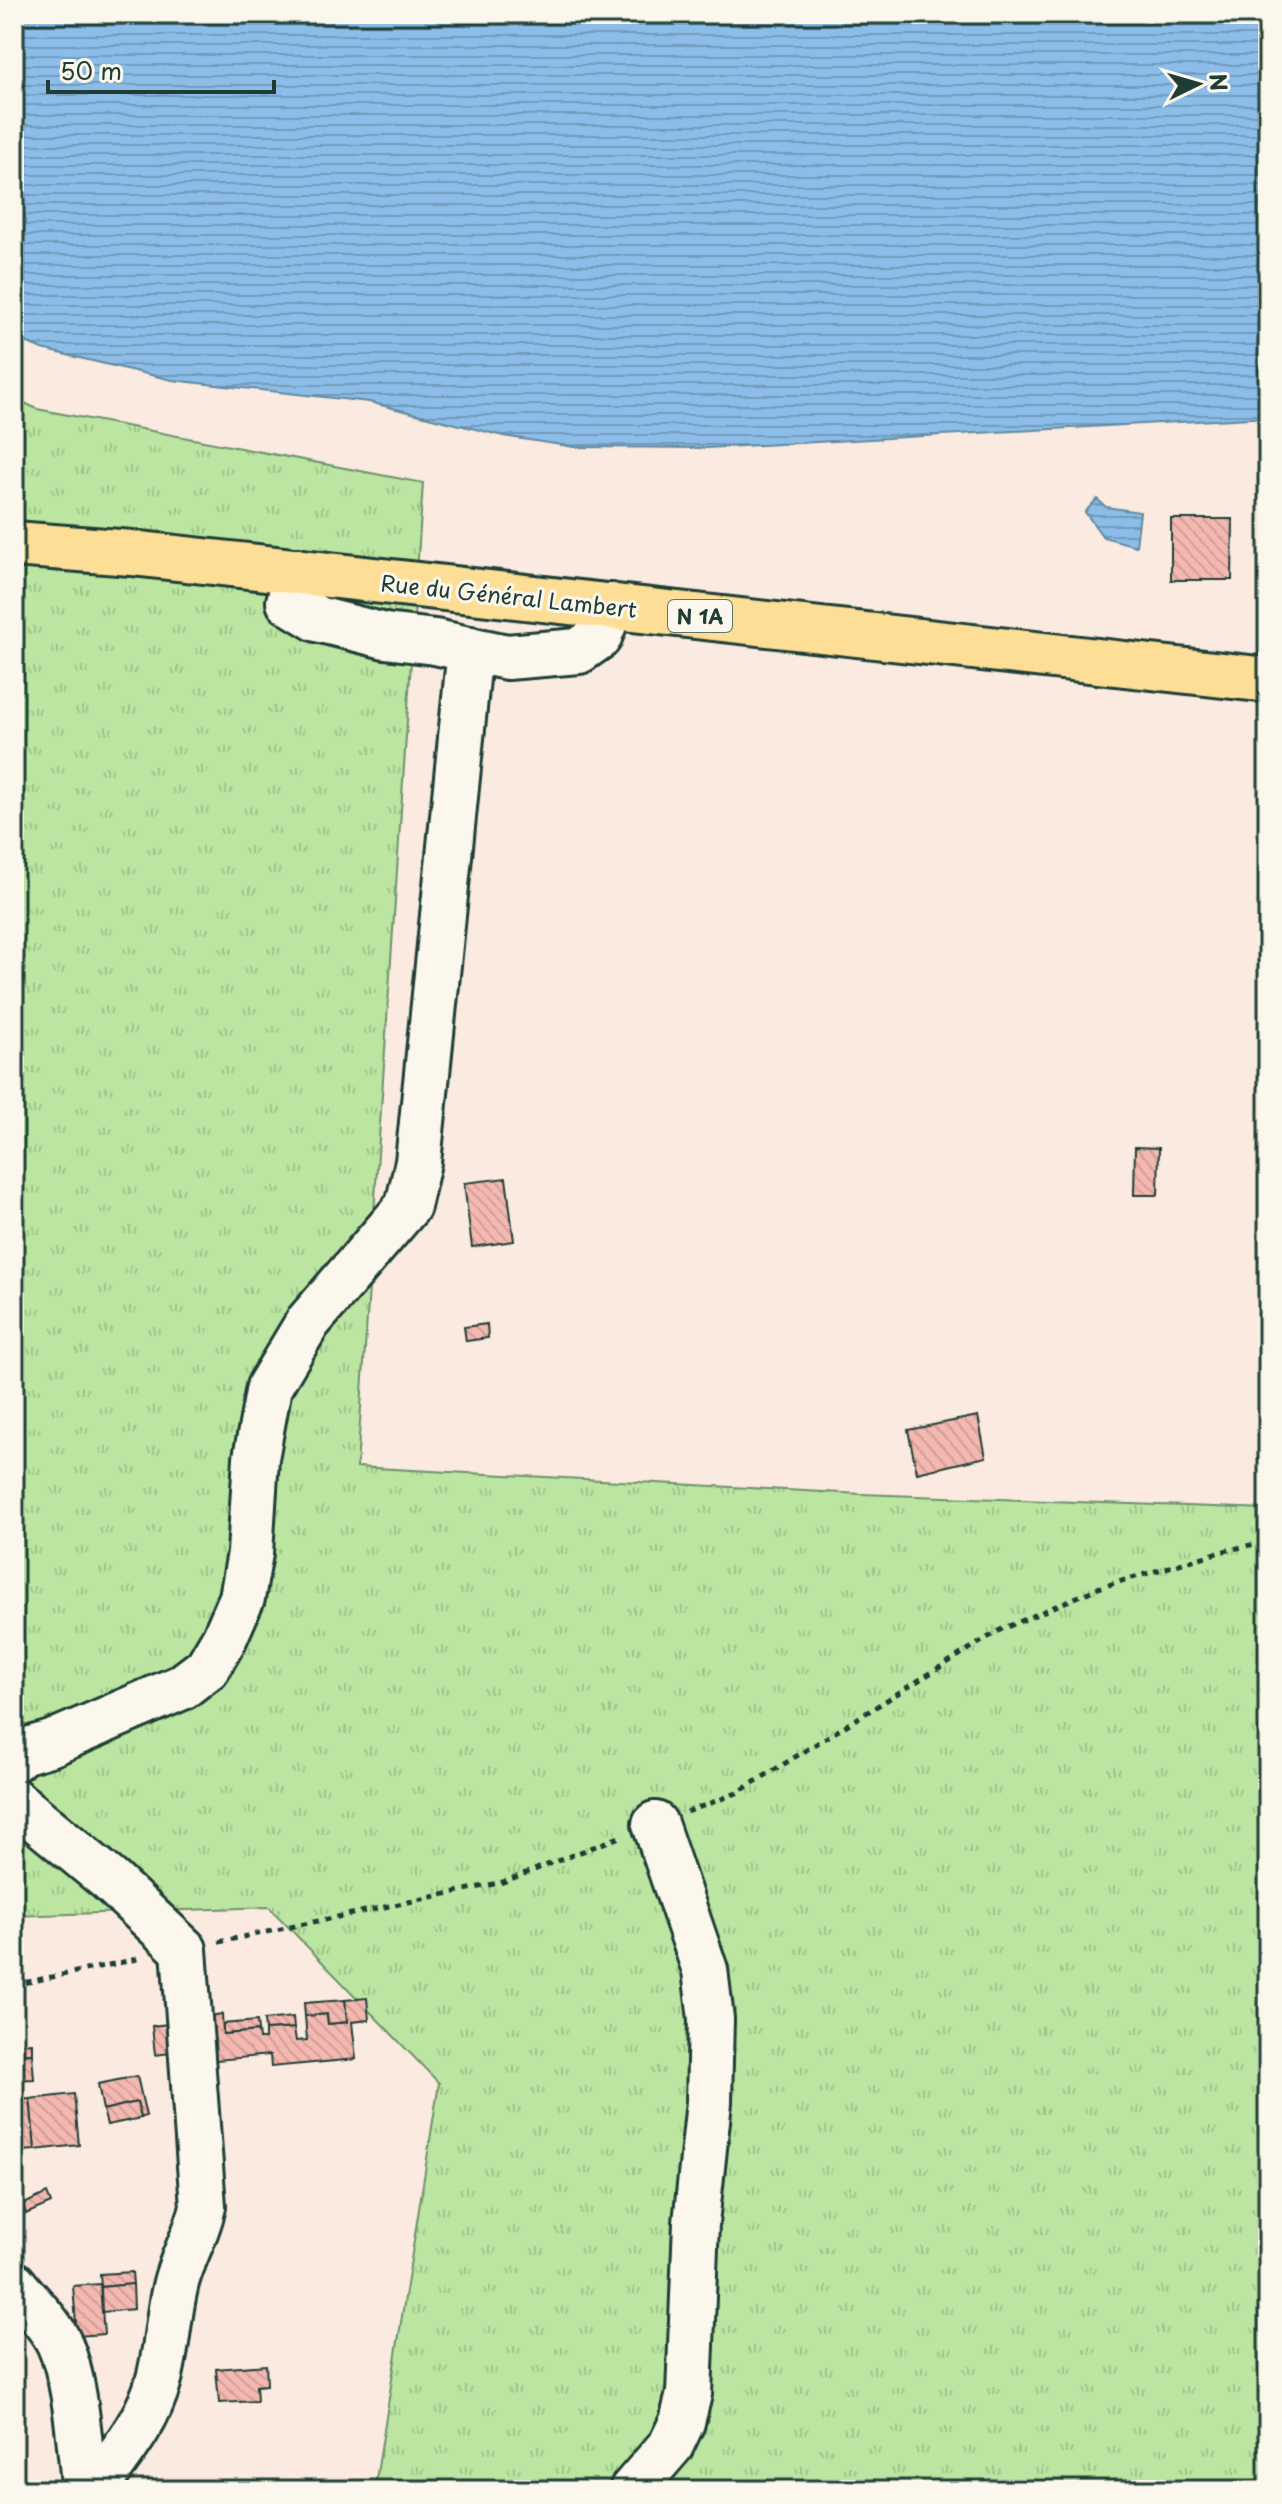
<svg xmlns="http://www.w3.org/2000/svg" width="1282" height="2504" viewBox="0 0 1282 2504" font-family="'Playpen Sans',sans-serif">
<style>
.grass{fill:url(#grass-tufts);stroke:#6d916a;stroke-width:2}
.water{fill:url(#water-rules);stroke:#608aa0;stroke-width:2}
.building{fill:url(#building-back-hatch);stroke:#1f3d34;stroke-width:2}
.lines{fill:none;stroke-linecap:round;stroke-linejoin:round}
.minor-casing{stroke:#1f3d34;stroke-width:50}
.major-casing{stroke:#1f3d34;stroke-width:50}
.path{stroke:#1f3d34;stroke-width:5;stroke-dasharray:6 6;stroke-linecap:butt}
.minor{stroke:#fbf7ec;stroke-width:44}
.major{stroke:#fcde96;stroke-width:44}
.labels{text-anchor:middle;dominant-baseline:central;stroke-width:6;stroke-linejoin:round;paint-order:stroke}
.shield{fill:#fbf7ec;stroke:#61756b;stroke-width:2}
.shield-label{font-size:20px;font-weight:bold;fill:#1f3d34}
.street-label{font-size:22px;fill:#1f3d34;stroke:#fbf7ec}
</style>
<defs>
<pattern id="grass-tufts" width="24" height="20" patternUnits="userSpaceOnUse" patternTransform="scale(2)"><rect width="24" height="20" fill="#bbe5a1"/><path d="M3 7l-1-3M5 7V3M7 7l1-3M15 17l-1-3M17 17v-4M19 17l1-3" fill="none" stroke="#a0c58b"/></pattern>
<pattern id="water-rules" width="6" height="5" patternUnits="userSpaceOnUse" patternTransform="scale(2)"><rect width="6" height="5" fill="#8cbde8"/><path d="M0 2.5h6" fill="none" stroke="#729bbd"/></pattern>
<pattern id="building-back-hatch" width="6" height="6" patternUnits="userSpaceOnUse" patternTransform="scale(2)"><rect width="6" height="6" fill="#f4b8b0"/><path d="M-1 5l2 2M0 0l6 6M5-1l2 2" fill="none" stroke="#d19f98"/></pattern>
</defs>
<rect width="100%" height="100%" fill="#faeae0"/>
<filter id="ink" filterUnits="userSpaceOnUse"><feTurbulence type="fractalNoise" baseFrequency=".0125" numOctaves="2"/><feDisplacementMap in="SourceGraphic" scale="16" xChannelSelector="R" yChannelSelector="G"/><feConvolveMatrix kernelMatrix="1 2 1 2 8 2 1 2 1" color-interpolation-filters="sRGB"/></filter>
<g filter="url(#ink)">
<path class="grass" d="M14,398L37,409L423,483L357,1467L861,1494L1268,1509V2490H379L376,2480L439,2083L269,1907L14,1916Z"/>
<g class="water">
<path d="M14,14H1268V417L706,448L574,447L503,436L369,402L172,380L42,349L14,337Z"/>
<path d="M1097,499L1106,507L1140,512L1136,546L1103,537L1085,512Z"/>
</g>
<g class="building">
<path d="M1171,519H1233L1232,580H1171Z"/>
<path d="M1135,1147L1159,1148L1158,1195H1134Z"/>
<path d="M506,1178L514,1241L472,1247L464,1183Z"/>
<path d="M487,1324L488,1338L466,1341L464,1327Z"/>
<path d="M978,1416L986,1457L917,1473L908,1430Z"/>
<path d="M367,1998L369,2020L352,2022L356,2059L271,2067L270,2055L206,2061L203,2017L222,2014L223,2034L258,2031L259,2039H265V2030L294,2028L296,2041L307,2040L305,2016L327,2014L328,2024L347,2022L345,2000Z"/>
<path d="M345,2000L347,2022L328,2024L327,2014L305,2016L304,2003Z"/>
<path d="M293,2017L294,2028L265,2030L264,2020Z"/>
<path d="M257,2021L258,2031L223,2034V2024Z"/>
<path d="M177,2023L179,2052L155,2055L152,2026Z"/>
<path d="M32,2043V2053L14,2054V2044Z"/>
<path d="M32,2053L34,2079L14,2080V2054Z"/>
<path d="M137,2076L146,2116L141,2118L137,2102L103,2110L98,2084Z"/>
<path d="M74,2094L79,2145L35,2150L30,2099Z"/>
<path d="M30,2099L35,2150L21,2151L15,2100Z"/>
<path d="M137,2102L141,2118L107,2125L103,2110Z"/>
<path d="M47,2193L51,2203L26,2214L22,2205Z"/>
<path d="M132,2272L133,2284L101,2287L100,2274Z"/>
<path d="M100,2284L104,2334L77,2336L73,2286Z"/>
<path d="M133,2284L134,2309L102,2312L101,2287Z"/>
<path d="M266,2365L267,2385L256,2386L257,2401L219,2403L216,2369Z"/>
</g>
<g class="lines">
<defs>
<g id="minor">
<path d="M297,571L289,602L317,619L385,636L435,642L507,657L579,651L599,637L611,606"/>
<path d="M14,1759L21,1752L52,1743L182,1687L207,1668L224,1639L242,1598L250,1553L256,1458L269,1387L308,1322L408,1206L418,1162L470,649"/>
<path d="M14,1801L111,1881L184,1950L203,2206C197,2235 181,2259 175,2287C168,2317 167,2349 159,2379C148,2422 119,2455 94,2490"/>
<path d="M14,2284C28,2303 49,2321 59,2343C77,2382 79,2446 85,2490"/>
<path d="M632,2490L671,2445L682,2422L689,2394L696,2223L709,2102L711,2019L705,1970L655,1824"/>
</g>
<path id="major" d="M14,544L132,553L1268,680"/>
</defs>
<use href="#minor" class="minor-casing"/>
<use href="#major" class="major-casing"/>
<g class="path">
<path d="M687,1812L737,1793L1000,1630L1098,1588L1220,1552L1268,1541"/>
<path d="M219,1942L503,1882L622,1836"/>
<path d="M14,1985L142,1958"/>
</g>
<use href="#minor" class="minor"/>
<use href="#major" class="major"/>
</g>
</g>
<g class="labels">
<rect class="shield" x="668" y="600" width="64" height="32" rx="6"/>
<g class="shield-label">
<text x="700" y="616">N 1A</text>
</g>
<g class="street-label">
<text transform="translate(509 595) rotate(6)">Rue du Général Lambert</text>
</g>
</g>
<rect width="1282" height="2504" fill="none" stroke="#fbf7ec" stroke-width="48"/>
<rect x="24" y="24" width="1234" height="2456" fill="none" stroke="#1f3d34" stroke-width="3" filter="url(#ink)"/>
<g transform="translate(1198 84) rotate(85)" stroke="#fbf7ec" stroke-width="6" paint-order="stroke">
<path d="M0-6L14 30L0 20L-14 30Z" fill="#1f3d34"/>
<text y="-12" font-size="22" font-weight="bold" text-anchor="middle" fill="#1f3d34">N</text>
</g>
<path d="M48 80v12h226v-12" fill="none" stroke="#1f3d34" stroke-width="4"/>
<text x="60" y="80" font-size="24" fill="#1f3d34" stroke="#fbf7ec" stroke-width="6" paint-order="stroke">50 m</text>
</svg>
